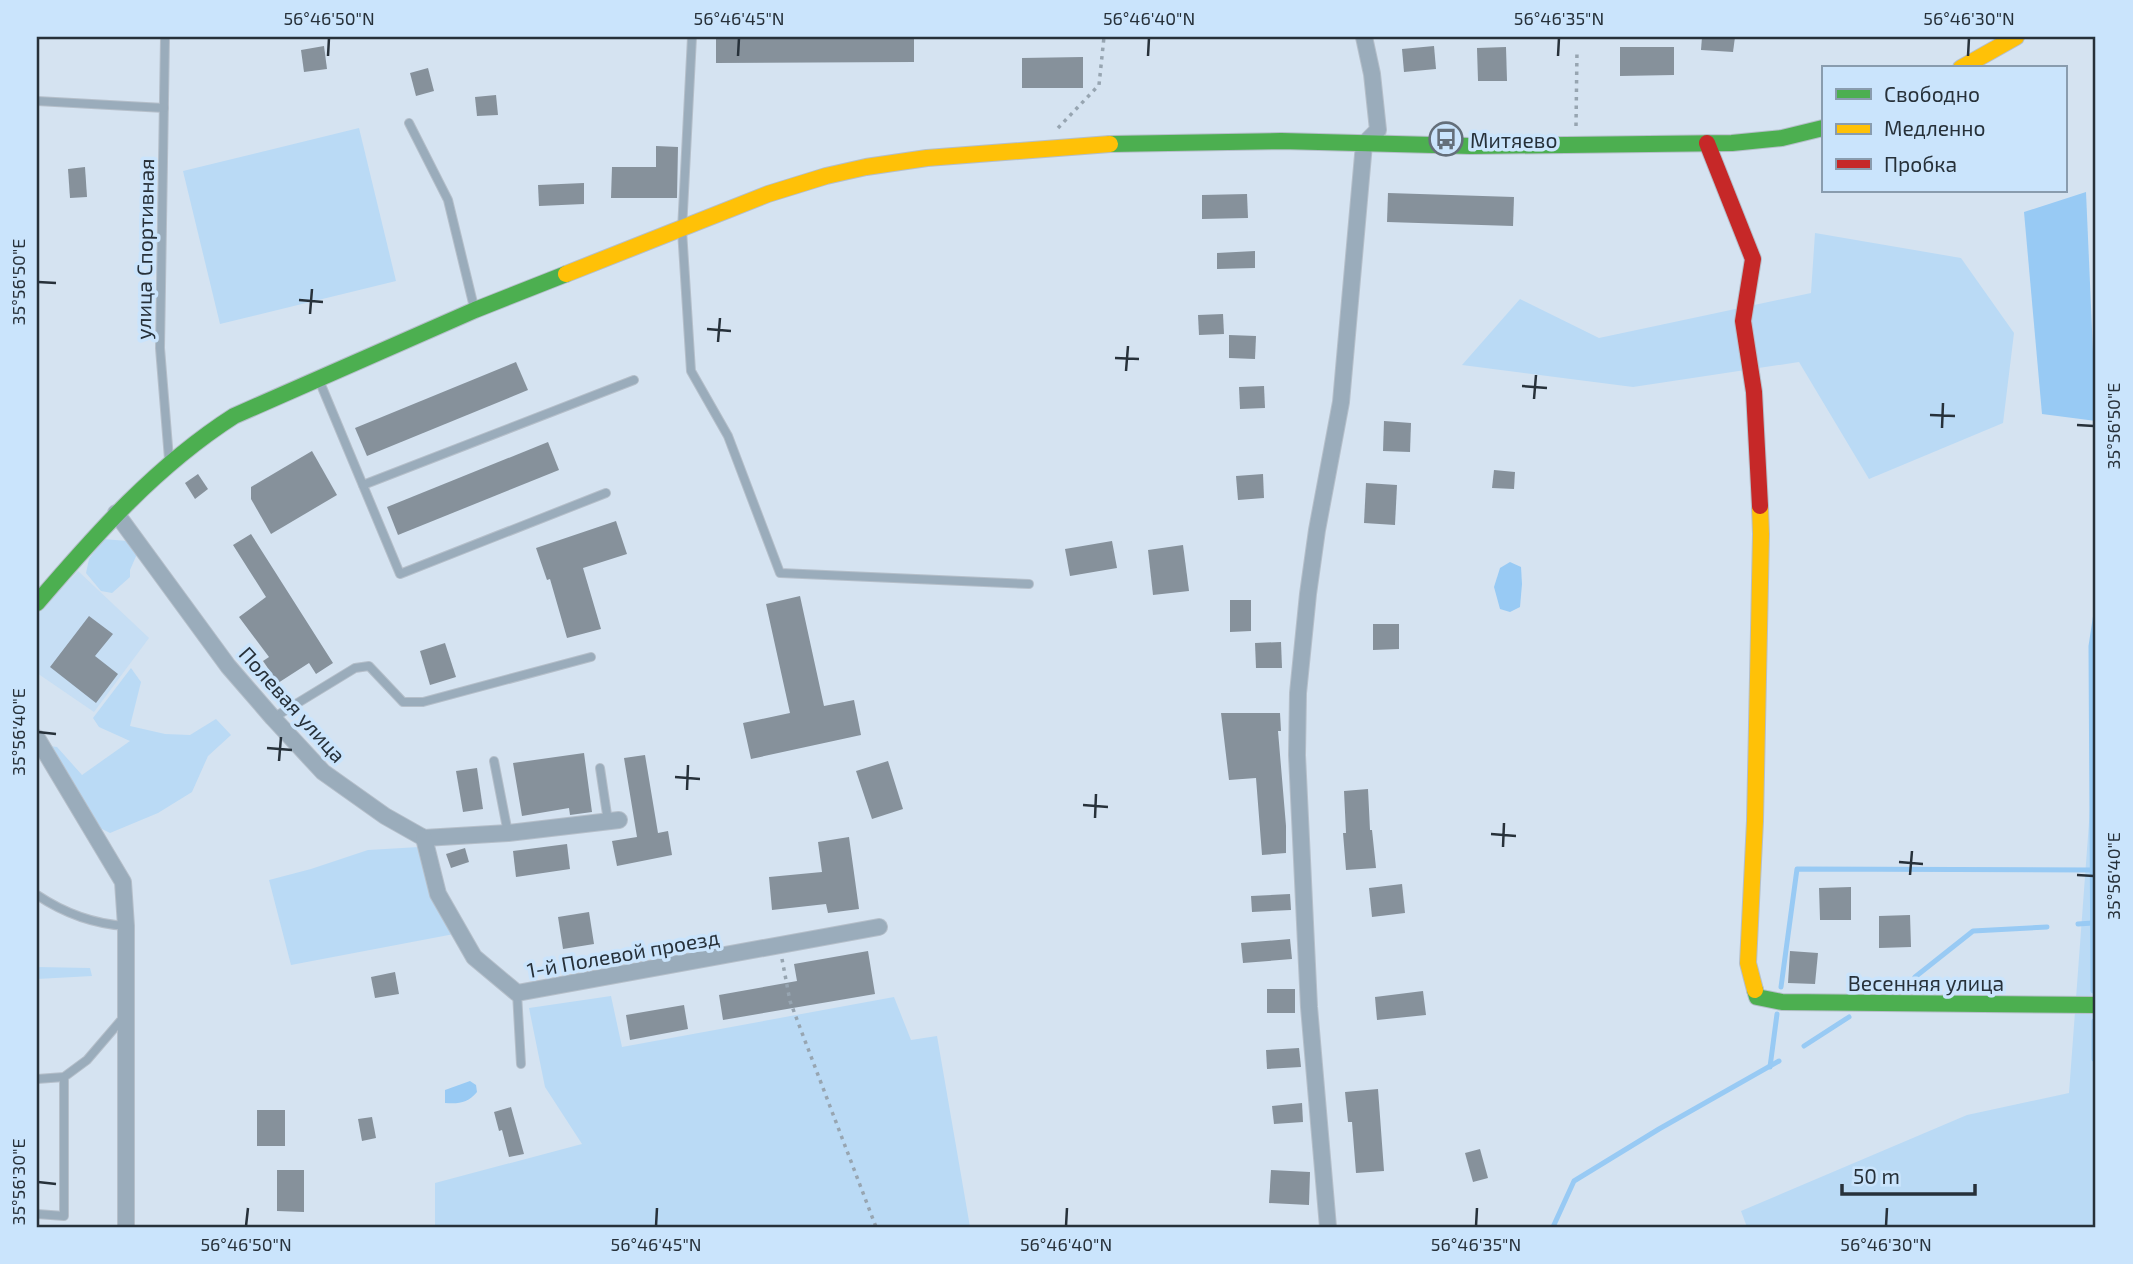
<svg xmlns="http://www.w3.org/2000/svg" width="2133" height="1264" viewBox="0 0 2133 1264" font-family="'Exo 2',sans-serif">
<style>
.built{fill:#c6def4}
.green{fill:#badaf5}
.water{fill:#98caf4}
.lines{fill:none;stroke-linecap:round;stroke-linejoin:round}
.stream{stroke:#98caf4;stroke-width:5}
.building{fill:#86919b}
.lane-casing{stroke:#b5bfca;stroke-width:10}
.street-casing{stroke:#b5bfca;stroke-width:18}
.fast-casing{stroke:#b5bfca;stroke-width:18}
.slow-casing{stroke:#b5bfca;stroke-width:18}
.jam-casing{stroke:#b5bfca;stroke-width:18}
.path{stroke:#97a5b1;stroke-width:3.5;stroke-dasharray:3.5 5;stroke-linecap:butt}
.lane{stroke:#9aacbb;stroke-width:8}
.street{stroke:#9aacbb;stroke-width:16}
.fast{stroke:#4caf50;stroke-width:16}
.slow{stroke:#ffc107;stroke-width:16}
.jam{stroke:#c62828;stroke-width:16}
.ticks{fill:none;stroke:#27313a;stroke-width:2.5}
.labels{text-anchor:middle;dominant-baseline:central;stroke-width:7;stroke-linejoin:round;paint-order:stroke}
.poi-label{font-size:21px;fill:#27313a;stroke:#cae4fc;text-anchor:start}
.street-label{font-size:21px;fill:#27313a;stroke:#cae4fc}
.neatline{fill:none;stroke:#27313a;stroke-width:2.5}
.ticks-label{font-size:18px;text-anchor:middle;fill:#27313a}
</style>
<rect width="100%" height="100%" fill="#d5e3f1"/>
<path class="built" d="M78,571L149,638L94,712L37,673V615Z"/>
<g class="green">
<path d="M359,128L396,281L220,324L183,171Z"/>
<path d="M1815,233L1961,258L2014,333L2003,423L1869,479L1799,362L1633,387L1462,365L1520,299L1599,338L1811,293Z"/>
<path d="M103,539L127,541L137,554L130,570V577L112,593L101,591L86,573L89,559Z"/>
<path d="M131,668L141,682L130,726L165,734L190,735L216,719L231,735L208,756L192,792L158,813L110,833L98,827L50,746L57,747L82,775L130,741L99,727L93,718Z"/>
<path d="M2096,728V1227H1747L1741,1211L1967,1115L2069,1093Z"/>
<path d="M419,847L454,934L291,965L269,880L311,869L368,850Z"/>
<path d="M37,967L90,968L92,976L37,979Z"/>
<path d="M611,996L622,1047L894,997L911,1040L937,1036L970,1227H435V1183L582,1144L545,1087L529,1008Z"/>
</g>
<g class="water">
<path d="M2086,192L2096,421L2042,414L2024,212Z"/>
<path d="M1510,562L1521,567L1522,584L1520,607L1510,612L1500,609L1494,587L1500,568Z"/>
<path d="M470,1081L476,1085L477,1092C468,1103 459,1104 445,1103V1090Z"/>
</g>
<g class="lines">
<g class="stream">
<path d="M2078,924L2093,923"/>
<path d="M1915,977L1973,931L2047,927"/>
<path d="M1781,987L1797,869L2092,870"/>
<path d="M2093,991L2091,646L2096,613"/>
<path d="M2094,1021V1059"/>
<path d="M1804,1046L1849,1017"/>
<path d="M1770,1067L1777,1014"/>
<path d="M1553,1227L1574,1181L1659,1129L1779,1061"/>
</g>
</g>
<g class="building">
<path d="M716,37H914V62L716,63Z"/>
<path d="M1702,37H1735L1733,52L1701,50Z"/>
<path d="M324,46L327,69L304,72L301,50Z"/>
<path d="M1434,46L1436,69L1404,72L1402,49Z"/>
<path d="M1506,47L1507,81H1478L1477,48Z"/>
<path d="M1620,47H1674V75L1620,76Z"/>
<path d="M1083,57V88H1022V58Z"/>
<path d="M428,68L434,91L416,96L410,73Z"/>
<path d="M496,95L498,115L477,116L475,97Z"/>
<path d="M656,146L678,147L677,198H611L612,167H656Z"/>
<path d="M85,167L87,197L70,198L68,169Z"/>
<path d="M584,183V204L539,206L538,185Z"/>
<path d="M1388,193L1514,197L1513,226L1387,222Z"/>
<path d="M1247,194L1248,218L1202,219V195Z"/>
<path d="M1255,251V268L1217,269V253Z"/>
<path d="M1223,314L1224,334L1199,335L1198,315Z"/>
<path d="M1229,335L1256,336L1255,359L1229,358Z"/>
<path d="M516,362L528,390L367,456L355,428Z"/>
<path d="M1264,386L1265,408L1240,409L1239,387Z"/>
<path d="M1384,421L1411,423L1410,452L1383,451Z"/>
<path d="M548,442L559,470L398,535L387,507Z"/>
<path d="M312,451L337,495L271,534L251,499V487Z"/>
<path d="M1494,470L1515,472L1514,489L1492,488Z"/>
<path d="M198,474L208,489L195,499L185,483Z"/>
<path d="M1263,474L1264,498L1238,500L1236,476Z"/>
<path d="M1366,483L1397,485L1395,525L1364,523Z"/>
<path d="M616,521L627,554L583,568L601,629L567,638L550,579L547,580L536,548Z"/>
<path d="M251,534L333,663L316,674L309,663L278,683L263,661L269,657L239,617L266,597L233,545Z"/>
<path d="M1112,541L1117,568L1070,576L1065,549Z"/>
<path d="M1183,545L1189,591L1153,595L1148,550Z"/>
<path d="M800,596L824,706L854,700L861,735L751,759L743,723L790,713L766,604Z"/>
<path d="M1230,600H1251V631L1230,632Z"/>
<path d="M89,616L113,634L95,656L118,674L96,703L50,667Z"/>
<path d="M1373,624H1399V649L1373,650Z"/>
<path d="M1281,642L1282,668H1256L1255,643Z"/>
<path d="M445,643L456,677L430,685L420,651Z"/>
<path d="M1221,713H1280L1281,731H1278L1286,826V853L1262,855L1256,778L1229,780Z"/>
<path d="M584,753L592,812L570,815L569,808L522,816L513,763Z"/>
<path d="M645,755L658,833L668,831L672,855L617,866L612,841L637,837L624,758Z"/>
<path d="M888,761L903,809L872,819L856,771Z"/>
<path d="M477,768L483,809L463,812L456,771Z"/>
<path d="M1368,789L1370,830H1372L1376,868L1346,870L1343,833H1346L1344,791Z"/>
<path d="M849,837L859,909L828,913L826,904L772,910L769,877L822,872L818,842Z"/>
<path d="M567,844L570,869L516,877L513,851Z"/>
<path d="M465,848L469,862L451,868L446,854Z"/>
<path d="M1402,884L1405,913L1372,917L1369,888Z"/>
<path d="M1851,887V920H1820L1819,888Z"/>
<path d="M1290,894L1291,910L1252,912L1251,896Z"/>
<path d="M589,912L594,944L563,949L558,917Z"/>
<path d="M1910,915L1911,947L1879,948V916Z"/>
<path d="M1290,939L1292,959L1243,963L1241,943Z"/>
<path d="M868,951L875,994L723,1020L719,995L797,981L794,964Z"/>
<path d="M1790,951L1818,953L1815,984L1788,983Z"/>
<path d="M395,972L399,994L375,998L371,977Z"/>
<rect x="1267" y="989" width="28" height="24"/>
<path d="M1423,991L1426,1015L1377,1020L1375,997Z"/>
<path d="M684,1005L688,1029L630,1040L626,1015Z"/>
<path d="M1299,1048L1301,1067L1267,1069L1266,1050Z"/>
<path d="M1378,1089L1384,1171L1356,1173L1352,1122H1348L1345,1092Z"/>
<path d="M1302,1103L1303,1122L1274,1124L1272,1106Z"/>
<path d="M511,1107L524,1154L509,1157L502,1130L499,1131L494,1112Z"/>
<rect x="257" y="1110" width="28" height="36"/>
<path d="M372,1117L376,1138L362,1141L358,1119Z"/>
<path d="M1480,1149L1488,1178L1473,1182L1465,1153Z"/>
<path d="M277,1170H304V1212L277,1211Z"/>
<path d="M1271,1170L1310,1172L1309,1205L1269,1203Z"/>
</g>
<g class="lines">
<defs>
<g id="lane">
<path d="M165,37L160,348L169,459"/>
<path d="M692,37L682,230L691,371L728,436L780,573L1029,584"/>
<path d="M37,101L164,108"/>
<path d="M409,123L448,200L474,307"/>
<path d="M319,380L400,574L606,493"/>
<path d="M363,485L634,380"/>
<path d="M273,718L355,668L369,666L403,702H423L591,657"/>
<path d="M494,761L508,833"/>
<path d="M600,768L608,821"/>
<path d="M37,895C64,913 93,924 126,926"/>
<path d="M517,993L521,1064"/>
<path d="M37,1079L64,1077L87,1060L123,1018"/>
<path d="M37,1214L64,1216V1077"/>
</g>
<g id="street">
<path d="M116,513L228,666L273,718L323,772L385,816L424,838L508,833L619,820"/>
<path d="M37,738L123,882L126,926V1227"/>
<path d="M424,838L438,894L474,957L517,993L879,927"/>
<path d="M1328,1227L1309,1007L1297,755L1298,693L1308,594L1317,530L1341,402L1364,144L1378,130L1372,74L1364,37"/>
</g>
<g id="fast">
<path d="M1110,144L1281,141L1471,146L1732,143L1782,138L1823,128"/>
<path d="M37,603C97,533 156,466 234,416L475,310L566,274"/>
<path d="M1755,990L1757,997L1782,1002L2096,1005"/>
</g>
<g id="slow">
<path d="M1961,68L2016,37"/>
<path d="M566,274L768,194L826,176L866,167L927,158L1110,144"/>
<path d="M1755,990L1748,963L1755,821L1761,534L1760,506"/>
</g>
<path id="jam" d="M1707,143L1753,259L1743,321L1754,392L1760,506"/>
</defs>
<use href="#lane" class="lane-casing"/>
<use href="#street" class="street-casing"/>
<use href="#fast" class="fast-casing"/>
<use href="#slow" class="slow-casing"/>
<use href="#jam" class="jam-casing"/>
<g class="path">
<path d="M1576,126L1577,50"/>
<path d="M1058,128L1099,85L1104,37"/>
<path d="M782,959L790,1001L799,1025L876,1227"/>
</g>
<use href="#lane" class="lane"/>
<use href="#street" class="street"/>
<use href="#fast" class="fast"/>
<use href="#slow" class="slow"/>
<use href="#jam" class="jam"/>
</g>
<path class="ticks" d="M328,56L329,38M738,56L739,38M1148,56L1149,38M1558,56L1559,38M1968,56L1969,38M38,282L56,283M299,300L323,302M310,314L312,289M707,329L731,331M718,342L720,318M1115,358L1139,359M1126,371L1128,346M1522,386L1547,388M1534,399L1536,375M1930,415L1955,416M2077,425L2094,426M1942,428L1943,403M38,732L56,734M267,748L292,750M279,761L281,737M675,777L700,779M687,790L688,765M1083,805L1108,807M1095,818L1096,794M1491,834L1516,836M1503,847L1504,823M1899,862L1923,864M1910,875L1912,851M2077,875L2094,876M38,1182L56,1184M246,1226L248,1208M656,1226L657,1208M1066,1226L1067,1208M1476,1226L1477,1208M1886,1226L1887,1208"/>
<defs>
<symbol id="bus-ring" viewBox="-11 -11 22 22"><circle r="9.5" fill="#cae4fc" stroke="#646f7a" stroke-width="1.5"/><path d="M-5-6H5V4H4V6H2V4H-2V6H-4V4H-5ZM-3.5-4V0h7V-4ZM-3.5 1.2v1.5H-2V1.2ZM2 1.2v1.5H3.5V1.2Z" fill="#646f7a"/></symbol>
</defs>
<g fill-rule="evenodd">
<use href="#bus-ring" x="1427" y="120" width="38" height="38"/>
</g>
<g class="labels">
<g class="poi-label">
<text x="1470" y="139">Митяево</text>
</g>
<g class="street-label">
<text transform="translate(144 249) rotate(-89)">улица Спортивная</text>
<text transform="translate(293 704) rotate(48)">Полевая улица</text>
<text transform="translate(623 953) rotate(-10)">1-й Полевой проезд</text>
<text x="1926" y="982">Весенняя улица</text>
</g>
</g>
<rect width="2133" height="1264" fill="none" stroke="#cae4fc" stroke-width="77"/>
<rect x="1822" y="66" width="245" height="126" fill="#cae4fc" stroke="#899cae" stroke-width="2"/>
<rect x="1836" y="89" width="35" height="10" fill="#4caf50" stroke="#899cae" stroke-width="2"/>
<text x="1884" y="102" font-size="21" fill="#27313a">Свободно</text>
<rect x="1836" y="124" width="35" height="10" fill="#ffc107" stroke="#899cae" stroke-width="2"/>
<text x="1884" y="136" font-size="21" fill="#27313a">Медленно</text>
<rect x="1836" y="159" width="35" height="10" fill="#c62828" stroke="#899cae" stroke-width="2"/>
<text x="1884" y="172" font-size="21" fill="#27313a">Пробка</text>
<path d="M1842 1184v10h133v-10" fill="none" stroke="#27313a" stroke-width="3.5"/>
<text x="1853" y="1184" font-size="21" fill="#27313a" stroke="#cae4fc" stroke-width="5" paint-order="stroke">50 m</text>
<rect x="38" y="38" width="2056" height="1188" class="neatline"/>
<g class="ticks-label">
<text x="329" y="25">56°46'50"N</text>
<text x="739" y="25">56°46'45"N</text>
<text x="1149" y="25">56°46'40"N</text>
<text x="1559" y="25">56°46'35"N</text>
<text x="1969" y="25">56°46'30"N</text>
<text transform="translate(19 282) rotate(-90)" y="6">35°56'50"E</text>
<text transform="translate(2114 426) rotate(-90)" y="6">35°56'50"E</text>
<text transform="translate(19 732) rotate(-90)" y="6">35°56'40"E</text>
<text transform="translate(2114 876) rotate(-90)" y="6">35°56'40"E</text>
<text transform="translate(19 1182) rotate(-90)" y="6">35°56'30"E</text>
<text x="246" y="1251">56°46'50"N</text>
<text x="656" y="1251">56°46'45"N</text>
<text x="1066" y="1251">56°46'40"N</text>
<text x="1476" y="1251">56°46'35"N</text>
<text x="1886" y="1251">56°46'30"N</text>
</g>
</svg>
